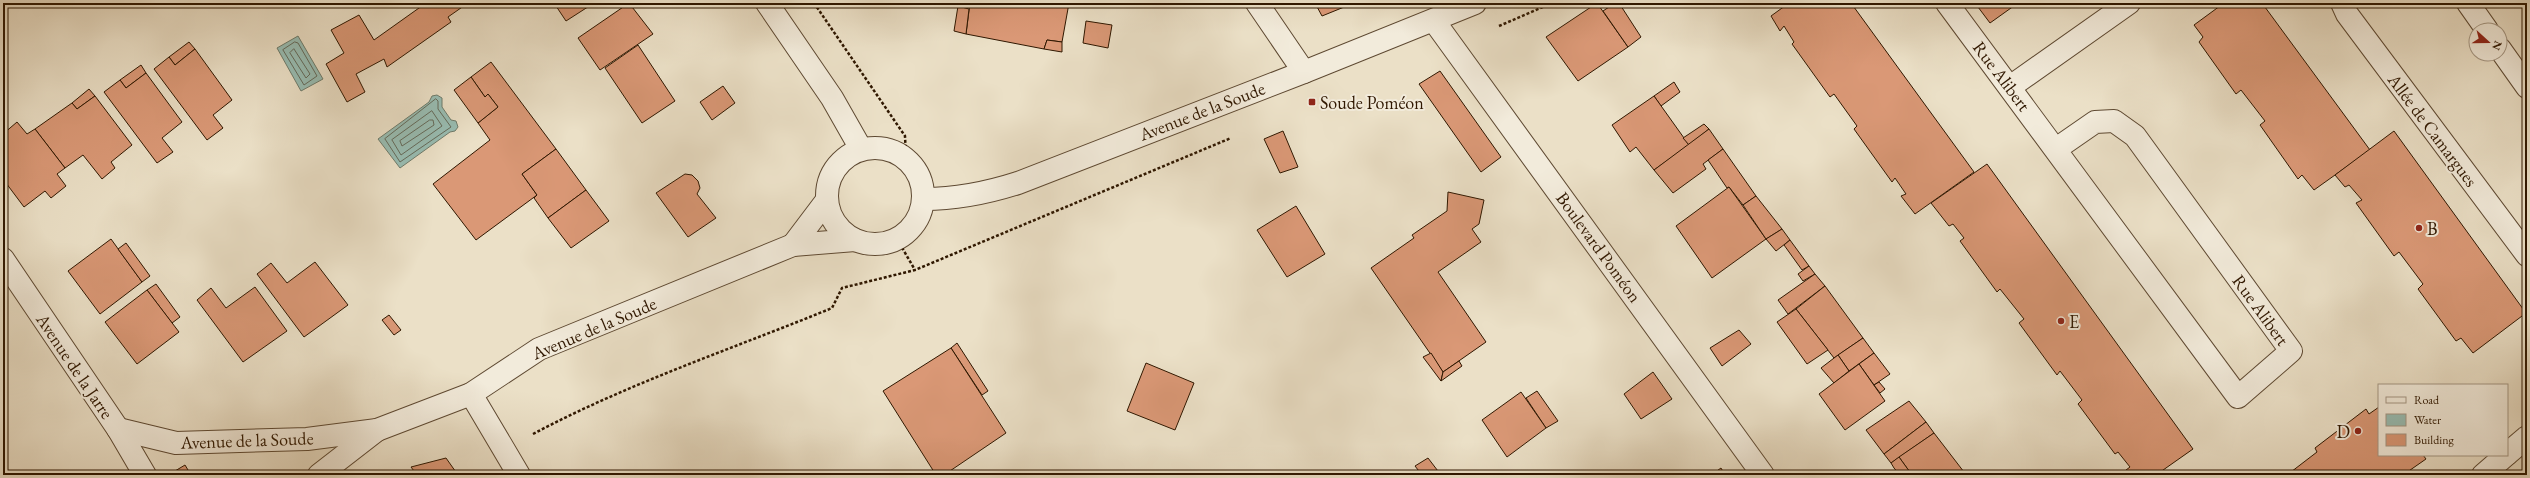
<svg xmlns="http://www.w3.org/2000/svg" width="2530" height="478" viewBox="0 0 2530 478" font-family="'EB Garamond',serif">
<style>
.water{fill:#98bdb3;stroke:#6e7b6b}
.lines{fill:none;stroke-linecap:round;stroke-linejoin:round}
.shore{stroke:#646a5a;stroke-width:1}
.building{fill:#da9876;stroke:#2f1700}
.minor-casing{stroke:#5e4932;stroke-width:24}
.path{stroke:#2f1700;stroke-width:2.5;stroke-dasharray:3 2;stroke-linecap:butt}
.minor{stroke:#f2ebdb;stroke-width:22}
.poi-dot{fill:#8f2418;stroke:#f2ebdb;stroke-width:1.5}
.labels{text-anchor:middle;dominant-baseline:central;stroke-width:4;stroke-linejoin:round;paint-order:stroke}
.street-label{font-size:18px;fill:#2f1700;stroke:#f2ebdb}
.poi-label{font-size:18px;fill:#2f1700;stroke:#f2ebdb;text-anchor:start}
</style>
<rect width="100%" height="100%" fill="#ebe0c7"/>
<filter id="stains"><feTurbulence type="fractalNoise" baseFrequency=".005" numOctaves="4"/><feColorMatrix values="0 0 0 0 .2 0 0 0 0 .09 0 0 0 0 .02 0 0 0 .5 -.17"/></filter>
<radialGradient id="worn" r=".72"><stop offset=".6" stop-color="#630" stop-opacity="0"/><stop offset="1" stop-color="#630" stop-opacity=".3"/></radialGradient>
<g class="water">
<path d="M298,36L323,79L301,91L277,48Z"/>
<path d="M437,95L442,98V107L451,120L456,121L458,127L455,131L450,132L400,168L378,139L429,102L432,96Z"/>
</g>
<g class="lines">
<g class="shore">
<path d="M295,42L298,43L317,76L304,85L283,50Z"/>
<path d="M294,49L310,74L306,78L290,53Z"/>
<path d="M436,99L438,101V109L451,127L400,162L385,139Z"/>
<path d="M432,111L442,126L401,155L392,140Z"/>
<path d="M430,120H433L434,125L402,146L400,141Z"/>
</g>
</g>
<g class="building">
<path d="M426,3H468L448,17L451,22L387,67L384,59L356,74L365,92L347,102L326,64L344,53L331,30L359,15L374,40Z"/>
<path d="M554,3H594L566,21Z"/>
<path d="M629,3L653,34L600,70L578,38Z"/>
<path d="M970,3H1069L1062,42L1047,40L1044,49L966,34Z"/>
<path d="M1315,3H1354L1322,16Z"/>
<path d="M1597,3L1628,47L1578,81L1546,37Z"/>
<path d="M1615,3H1619L1641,37L1628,47L1603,11Z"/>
<path d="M1789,3H1851L1974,172L1915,214L1901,196L1906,194L1895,178L1892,182L1854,129L1857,126L1834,94L1830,97L1792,44L1794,42L1784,26L1780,31L1771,16Z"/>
<path d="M1975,3H2018L1990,23Z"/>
<path d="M2224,3H2262L2370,150L2314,190L2302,175L2298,179L2260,125L2265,121L2241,90L2236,94L2199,42L2203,37L2194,25Z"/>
<path d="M958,6L969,9L966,34L954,31Z"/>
<path d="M1086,21L1112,25L1108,48L1083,43Z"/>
<path d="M1047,40L1062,42V52L1044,49Z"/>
<path d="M189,42L195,49L175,65L169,57Z"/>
<path d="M638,45L675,101L642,123L605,68Z"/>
<path d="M195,49L232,100L213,115L223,128L207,140L154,69L169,57L175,65Z"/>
<path d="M491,62L556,149L522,174L537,195L476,240L433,184L490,140L478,123L498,107L488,94L485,97L471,77Z"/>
<path d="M141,65L146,73L126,88L120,80Z"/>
<path d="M1440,71L1501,157L1481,172L1419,84Z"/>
<path d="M146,73L182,122L162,138L173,152L157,163L104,92L120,80L126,88Z"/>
<path d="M471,77L485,97L488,94L498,107L478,123L454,90Z"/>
<path d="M1674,82L1680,92L1661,106L1654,96Z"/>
<path d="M723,86L735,103L712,120L700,102Z"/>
<path d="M89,89L95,96L77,109L72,103Z"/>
<path d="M95,96L132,145L111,162L115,168L102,179L83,155L65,168L35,129L72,103L77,109Z"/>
<path d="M1654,96L1689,145L1654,170L1636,147L1630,152L1612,125Z"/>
<path d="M17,122L27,134L35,129L65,168L57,174L66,186L51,198L45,191L24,207L3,179V145L5,143L3,134Z"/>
<path d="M1704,124L1709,129L1689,145L1683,138Z"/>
<path d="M1709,129L1723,149L1703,164L1706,169L1673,193L1654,170Z"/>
<path d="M1283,131L1298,167L1280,173L1264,139Z"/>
<path d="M2394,131L2526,313L2473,353L2461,338L2456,341L2418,289L2423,284L2399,252L2394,256L2356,203L2362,200L2349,185L2345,187L2335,175Z"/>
<path d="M556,149L586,190L548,218L534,198L537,195L522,174Z"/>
<path d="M1723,149L1756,196L1743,205L1729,187L1727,188L1708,160Z"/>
<path d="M1987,164L2193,449L2156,475H2130L2126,470L2130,467L2118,452L2115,454L2078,404L2082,400L2060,371L2057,375L2019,323L2024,319L2000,289L1997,292L1960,241L1964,238L1953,224L1949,226L1931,203Z"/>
<path d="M685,174L692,175L698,181L700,188L697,194L716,218L688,237L656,193Z"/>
<path d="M1729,187L1766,239L1712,278L1676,226Z"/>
<path d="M586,190L609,221L571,248L548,218Z"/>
<path d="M1448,192L1484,200L1479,224L1472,229L1481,242L1438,272L1486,342L1443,372L1371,268L1414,238L1412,235L1447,211Z"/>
<path d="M1756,196L1782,229L1766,239L1743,205Z"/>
<path d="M1296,206L1325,254L1287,277L1257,230Z"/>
<path d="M1782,229L1790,240L1776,251L1766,239Z"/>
<path d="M111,239L142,282L100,314L68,271Z"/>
<path d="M1790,240L1809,266L1802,270L1784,245Z"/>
<path d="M126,243L150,276L142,282L118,249Z"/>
<path d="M315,262L348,305L304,337L257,274L271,263L287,283Z"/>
<path d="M1809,266L1815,274L1803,281L1798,274Z"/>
<path d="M1815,274L1825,286L1788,314L1778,300Z"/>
<path d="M156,284L180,317L172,323L147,290Z"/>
<path d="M1825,286L1863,338L1834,358L1796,309Z"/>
<path d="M255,287L287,331L243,362L197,300L211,288L226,308Z"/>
<path d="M147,290L179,332L137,364L105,322Z"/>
<path d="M1796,309L1828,350L1807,364L1777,322Z"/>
<path d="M389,315L401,330L394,335L382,320Z"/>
<path d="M1739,330L1751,344L1722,366L1710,348Z"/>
<path d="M1863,338L1874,353L1849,371L1838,355Z"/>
<path d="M957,343L988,391L982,395L951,348Z"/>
<path d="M951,348L1006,433L944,475H936L883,391Z"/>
<path d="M1431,353L1443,372L1441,381L1423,357Z"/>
<path d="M1874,353L1890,374L1874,385L1859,364Z"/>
<path d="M1838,355L1849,371L1834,383L1821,368Z"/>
<path d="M1459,361L1462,366L1441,381L1443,372Z"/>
<path d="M1146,363L1194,383L1175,430L1127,411Z"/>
<path d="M1859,364L1885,401L1845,430L1819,394Z"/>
<path d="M1653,372L1672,399L1641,419L1624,394Z"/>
<path d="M1879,382L1885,389L1880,393L1874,385Z"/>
<path d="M1537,391L1558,421L1546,428L1526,398Z"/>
<path d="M1521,392L1546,428L1507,457L1482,420Z"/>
<path d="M1909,401L1926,422L1884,454L1866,430Z"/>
<path d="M2379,407V455H2423L2426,459L2403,475H2287L2317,452L2315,448L2366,409L2369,414Z"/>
<path d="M1926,422L1934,433L1891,463L1884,454Z"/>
<path d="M1934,433L1964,472L1960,475H1912L1899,457Z"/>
<path d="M1899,457L1912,475H1900L1894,468L1891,463Z"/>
<path d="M446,458L458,475H417L411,467Z"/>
<path d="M1428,458L1441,475H1422L1415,466Z"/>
<path d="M185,465L191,475L170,474Z"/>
<path d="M1721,468L1725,475H1711Z"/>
</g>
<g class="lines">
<defs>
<g id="minor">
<path d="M767,3L832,98L861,149"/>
<path d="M1257,3L1304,72"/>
<path d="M1947,3L2238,397L2291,351L2135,136L2114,121L2095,122L2056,149"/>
<path d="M2342,3L2347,14L2527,255"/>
<path d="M2468,3L2487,30"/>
<path d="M1434,21L1763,475"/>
<path d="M2500,49L2527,87"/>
<path d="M2010,87L2129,3"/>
<circle cx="875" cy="196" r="48"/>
<path d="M924,199C957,199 987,193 1018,183L1304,72L1475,3"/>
<path d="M793,245L827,200"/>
<path d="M3,259L118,429L145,475"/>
<path d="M471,394L519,475"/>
<path d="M118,429L176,443L307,439L377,430L471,394L539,349L793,245L855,240"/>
<path d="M2507,454L2527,437"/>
<path d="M319,475L377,430"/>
<path d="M2483,475L2506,455"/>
</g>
</defs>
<use href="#minor" class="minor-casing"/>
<g class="path">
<path d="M814,3L905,136L906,157"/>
<path d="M1499,26L1552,3"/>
<path d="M897,239L915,270"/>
<path d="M533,434C629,383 732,349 832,308L842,288L915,270L1231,138"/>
</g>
<use href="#minor" class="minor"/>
</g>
<g class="poi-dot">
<rect x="1308" y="98" width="8" height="8" rx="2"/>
<circle cx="2419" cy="228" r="4"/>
<circle cx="2061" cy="321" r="4"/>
<circle cx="2358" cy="431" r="4"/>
</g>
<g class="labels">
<g class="street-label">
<text transform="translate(2002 76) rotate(53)">Rue Alibert</text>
<text transform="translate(1202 111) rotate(-21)">Avenue de la Soude</text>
<text transform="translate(2433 130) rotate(53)">Allée de Camargues</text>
<text transform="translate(1599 247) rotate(54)">Boulevard Poméon</text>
<text transform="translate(2261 310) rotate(54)">Rue Alibert</text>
<text transform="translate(594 328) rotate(-23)">Avenue de la Soude</text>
<text transform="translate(75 366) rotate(56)">Avenue de la Jarre</text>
<text transform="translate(247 440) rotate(-2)">Avenue de la Soude</text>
</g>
<g class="poi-label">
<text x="1320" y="102">Soude Poméon</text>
<text x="2427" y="228">B</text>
<text x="2069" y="321">E</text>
<text x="2350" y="431" text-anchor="end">D</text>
</g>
</g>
<rect width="2530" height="478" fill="none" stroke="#ebe0c7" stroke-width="16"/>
<rect x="4" y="4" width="2522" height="470" fill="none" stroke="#2f1700" stroke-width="2"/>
<rect x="8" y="8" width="2514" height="462" fill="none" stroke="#2f1700"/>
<rect x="2378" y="384" width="130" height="72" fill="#f2ebdb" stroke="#a49683"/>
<rect x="2386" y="397" width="20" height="6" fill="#f2ebdb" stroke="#a49683"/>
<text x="2414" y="404" font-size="12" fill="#2f1700">Road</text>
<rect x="2386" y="414" width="20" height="12" fill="#98bdb3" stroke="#a49683"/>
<text x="2414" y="424" font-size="12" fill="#2f1700">Water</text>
<rect x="2386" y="434" width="20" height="12" fill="#da9876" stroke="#a49683"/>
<text x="2414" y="444" font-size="12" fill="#2f1700">Building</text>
<g transform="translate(2488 42) rotate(111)"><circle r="19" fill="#f2ebdb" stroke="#a49683"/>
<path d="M0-3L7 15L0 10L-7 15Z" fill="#8f2418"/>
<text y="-6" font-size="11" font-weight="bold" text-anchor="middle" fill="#2f1700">N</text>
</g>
<rect width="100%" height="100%" filter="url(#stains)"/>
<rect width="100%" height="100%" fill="url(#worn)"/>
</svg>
